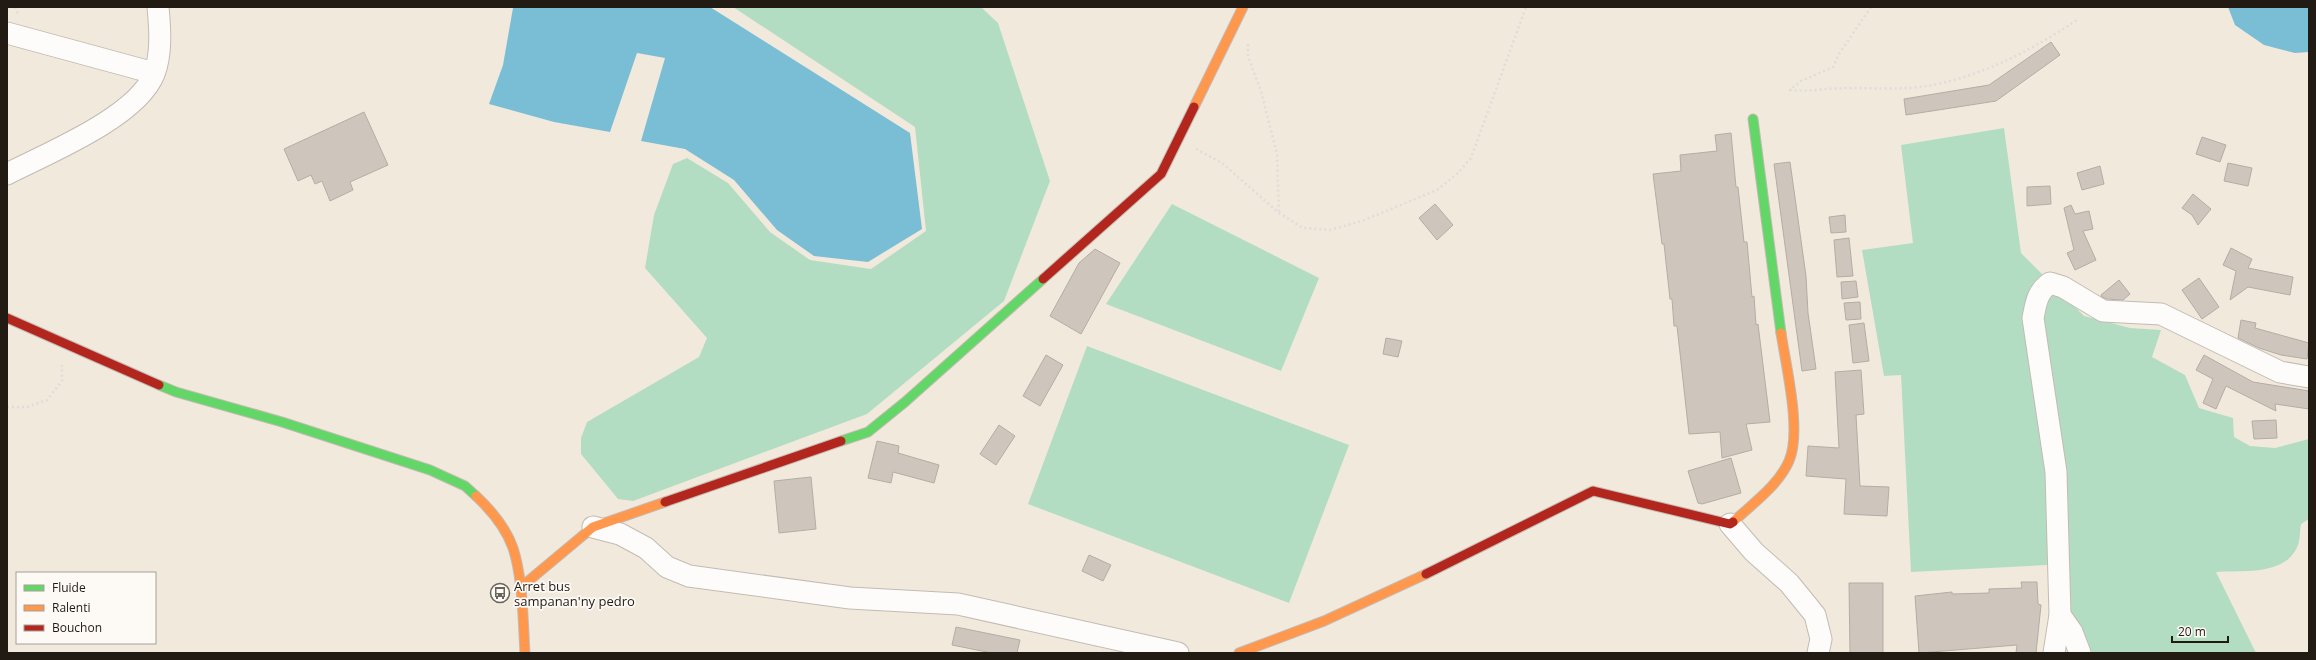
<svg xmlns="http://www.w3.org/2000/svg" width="2316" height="660" viewBox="0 0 2316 660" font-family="'Open Sans',sans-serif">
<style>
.green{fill:#b3ddc2}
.water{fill:#7abed5}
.building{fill:#cec6bd;stroke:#b4ada4}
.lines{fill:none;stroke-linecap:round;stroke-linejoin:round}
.street-casing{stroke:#c3bbb3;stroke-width:23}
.fast-casing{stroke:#c3bbb3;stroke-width:11}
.slow-casing{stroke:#c3bbb3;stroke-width:11}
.jam-casing{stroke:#c3bbb3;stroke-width:11}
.path{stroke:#dfdcd9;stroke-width:2.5;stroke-dasharray:2 3;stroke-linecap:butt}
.street{stroke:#fdfcfa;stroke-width:21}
.fast{stroke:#63d668;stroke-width:9}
.slow{stroke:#ff974d;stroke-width:9}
.jam{stroke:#b3261e;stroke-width:9}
.labels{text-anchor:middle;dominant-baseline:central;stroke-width:3.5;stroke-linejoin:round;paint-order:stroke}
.poi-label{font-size:13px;fill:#211b14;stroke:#fdf9f5;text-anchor:start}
</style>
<rect width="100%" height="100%" fill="#f2e9dd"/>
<g class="green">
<path d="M733,7H981L998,23L1050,181L1004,301L867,414L633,501L618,499L581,454V438L587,422L699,357L707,338L645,268L654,215L673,164L687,158L728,183L770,232L810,260L871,269L926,231L915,127Z"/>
<path d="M2004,128L2021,253L2084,316L2130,328L2161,330L2152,357L2185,375L2199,408L2233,418L2234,437L2250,446L2275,448L2309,439V519L2301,524C2300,529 2300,536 2299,542C2289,577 2243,570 2216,572L2256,653H2093L2077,639L2070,613L2067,564L1911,572L1901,375L1884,376L1862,250L1913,243L1901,145Z"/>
<path d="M1172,204L1319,278L1281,371L1106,304Z"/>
<path d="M1087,346L1349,445L1289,603L1028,504Z"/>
</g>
<g class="water">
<path d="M611,7H710L910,133L922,229L868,262L814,256L777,230L734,180L685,149L641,141L665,58L637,53L610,132L554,122L489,104L503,65L513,8Z"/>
<path d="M2228,7H2309V52L2295,53L2264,45L2235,25Z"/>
</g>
<g class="building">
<path d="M2051,42L2060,55L1996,101L1906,115L1904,99L1989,85Z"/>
<path d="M364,112L388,165L350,182L353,190L330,201L322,181L315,184L311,175L298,181L284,149Z"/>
<path d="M1731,133L1736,187H1738L1744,242H1747L1752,297L1754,296L1756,325L1758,324L1770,422L1746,424L1752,450L1722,458L1720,432L1689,434L1677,326H1674L1672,299H1670L1664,244H1662L1653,174L1681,171L1680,155L1717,151L1715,135Z"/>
<path d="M2202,137L2226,145L2220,162L2196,154Z"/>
<path d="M1790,162L1806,276L1808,313L1816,369L1802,371L1774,164Z"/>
<path d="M2228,163L2252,168L2248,186L2224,181Z"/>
<path d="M2100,166L2104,184L2082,190L2077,173Z"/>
<path d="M2050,186L2051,204L2027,206V187Z"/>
<path d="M2193,194L2211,209L2198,225L2192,215L2182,208Z"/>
<path d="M1435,204L1453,225L1437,240L1419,218Z"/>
<path d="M2071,205L2075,214L2089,211L2093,229L2083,231L2096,260L2075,270L2067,253L2074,250L2064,208Z"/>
<path d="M1845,215L1846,232L1831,233L1829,217Z"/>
<path d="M1849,238L1853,276L1837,277L1834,240Z"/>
<path d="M2231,248L2252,259L2248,268L2293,277L2290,295L2248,287L2230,300L2236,271L2223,265Z"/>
<path d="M1095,249L1120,263L1081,334L1050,316L1079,263Z"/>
<path d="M2199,278L2219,307L2202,319L2182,290Z"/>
<path d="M2119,280L2130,294L2123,300L2107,299L2102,297L2101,295Z"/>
<path d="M1856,281L1858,297L1842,299L1841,282Z"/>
<path d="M1860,302L1861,319L1846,320L1844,303Z"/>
<path d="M2241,320L2256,323L2255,328L2309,343L2307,359L2281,355L2259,348L2238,338Z"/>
<path d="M1864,323L1869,361L1853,363L1849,325Z"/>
<path d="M1386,338L1402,341L1398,357L1383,354Z"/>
<path d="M1046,355L1063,365L1040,406L1023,396Z"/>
<path d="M2204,355L2253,382L2309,391V409L2275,404L2276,411L2226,386L2216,409L2203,403L2213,379L2196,370Z"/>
<path d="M1861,370L1864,414L1856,415L1860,486L1889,487L1887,516L1844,514L1846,479L1806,476L1808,446L1839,448L1835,372Z"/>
<path d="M2276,420L2277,438L2254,439L2252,421Z"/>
<path d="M999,425L1015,436L996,465L980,454Z"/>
<path d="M877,441L899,446L898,453L939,465L934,483L893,472L891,483L868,478Z"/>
<path d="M1731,458L1741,493L1702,504L1698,503L1688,471Z"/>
<path d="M811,477L816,529L779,533L774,481Z"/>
<path d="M1089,555L1111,565L1103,581L1082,571Z"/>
<path d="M2021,582H2037L2038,604L2041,605L2036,653H2016L2017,645L1919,653L1915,596L1952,592V594L1989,593V589L2022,588Z"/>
<path d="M1849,583H1883V653H1850Z"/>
<path d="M956,627L1020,640L1017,653H992L952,645Z"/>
</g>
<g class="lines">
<defs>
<g id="street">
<path d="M7,33L154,73"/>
<path d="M7,174C48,153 137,117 154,74C162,54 160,28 158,7"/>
<path d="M1730,524L1754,552L1789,583L1815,615L1821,639L1818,653"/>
<path d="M593,527L620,534L646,548L667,567L689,576L850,598L958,604L1178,653"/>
<path d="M2060,615L2072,632L2080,653"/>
<path d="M2054,653L2060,615L2056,472L2033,318C2036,303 2037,292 2050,283L2063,287L2103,311L2161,314L2280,372L2309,377"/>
</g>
<g id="fast">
<path d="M1753,119L1781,333"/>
<path d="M159,385L176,392L282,422L430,470L465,486L476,496"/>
<path d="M841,441L868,432L905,402L1043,279"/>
</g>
<g id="slow">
<path d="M1194,107L1243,7"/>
<path d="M476,496C491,510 506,528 513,548C523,578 523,622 525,653"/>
<path d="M1733,522C1752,504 1778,486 1789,461C1802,432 1786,366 1781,333"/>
<path d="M520,588L593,527L665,502"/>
<path d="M1239,653L1324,621L1426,574"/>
</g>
<g id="jam">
<path d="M1043,279L1161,174L1194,107"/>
<path d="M7,318L159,385"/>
<path d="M665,502L841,441"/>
<path d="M1426,574L1593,491L1730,524L1733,522"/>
</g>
</defs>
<use href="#street" class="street-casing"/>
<use href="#fast" class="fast-casing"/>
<use href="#slow" class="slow-casing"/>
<use href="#jam" class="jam-casing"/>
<g class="path">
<path d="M15,7L19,16"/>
<path d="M1871,7L1839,54L1833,67L1801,81L1790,90C1809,92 1828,88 1848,88C1873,88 1902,90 1927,86C1981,77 2032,50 2077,20"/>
<path d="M1248,44V56L1261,91L1277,154L1279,212"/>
<path d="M1196,149L1222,163L1279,213L1303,228L1330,230L1362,221L1437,190L1458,173L1471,158L1526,7"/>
<path d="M7,407H27L47,400L62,381V365"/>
</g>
<use href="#street" class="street"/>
<use href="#fast" class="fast"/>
<use href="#slow" class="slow"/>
<use href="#jam" class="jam"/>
</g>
<defs>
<symbol id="bus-ring" viewBox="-11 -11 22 22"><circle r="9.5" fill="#fdf9f5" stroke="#6a635a" stroke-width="1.5"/><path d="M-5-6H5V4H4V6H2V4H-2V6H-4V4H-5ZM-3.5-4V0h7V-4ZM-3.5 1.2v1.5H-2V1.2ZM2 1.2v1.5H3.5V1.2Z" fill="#6a635a"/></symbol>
</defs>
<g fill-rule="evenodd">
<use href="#bus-ring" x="489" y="582" width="22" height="22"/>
</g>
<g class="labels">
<g class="poi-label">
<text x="514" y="586">Arret bus<tspan x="514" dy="15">sampanan'ny pedro</tspan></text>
</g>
</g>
<rect width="2316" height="660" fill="none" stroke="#211b14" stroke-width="16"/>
<rect x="16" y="572" width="140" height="72" fill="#fdf9f5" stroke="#a5a09b"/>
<rect x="24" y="585" width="20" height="6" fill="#63d668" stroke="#a5a09b"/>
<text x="52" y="592" font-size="12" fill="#211b14">Fluide</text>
<rect x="24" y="605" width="20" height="6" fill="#ff974d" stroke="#a5a09b"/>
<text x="52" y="612" font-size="12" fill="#211b14">Ralenti</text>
<rect x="24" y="625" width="20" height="6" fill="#b3261e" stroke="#a5a09b"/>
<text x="52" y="632" font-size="12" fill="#211b14">Bouchon</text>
<path d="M2172 636v6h56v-6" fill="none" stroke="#211b14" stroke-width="2"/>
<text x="2178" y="636" font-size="12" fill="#211b14" stroke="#fdf9f5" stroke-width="3" paint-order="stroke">20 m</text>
</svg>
